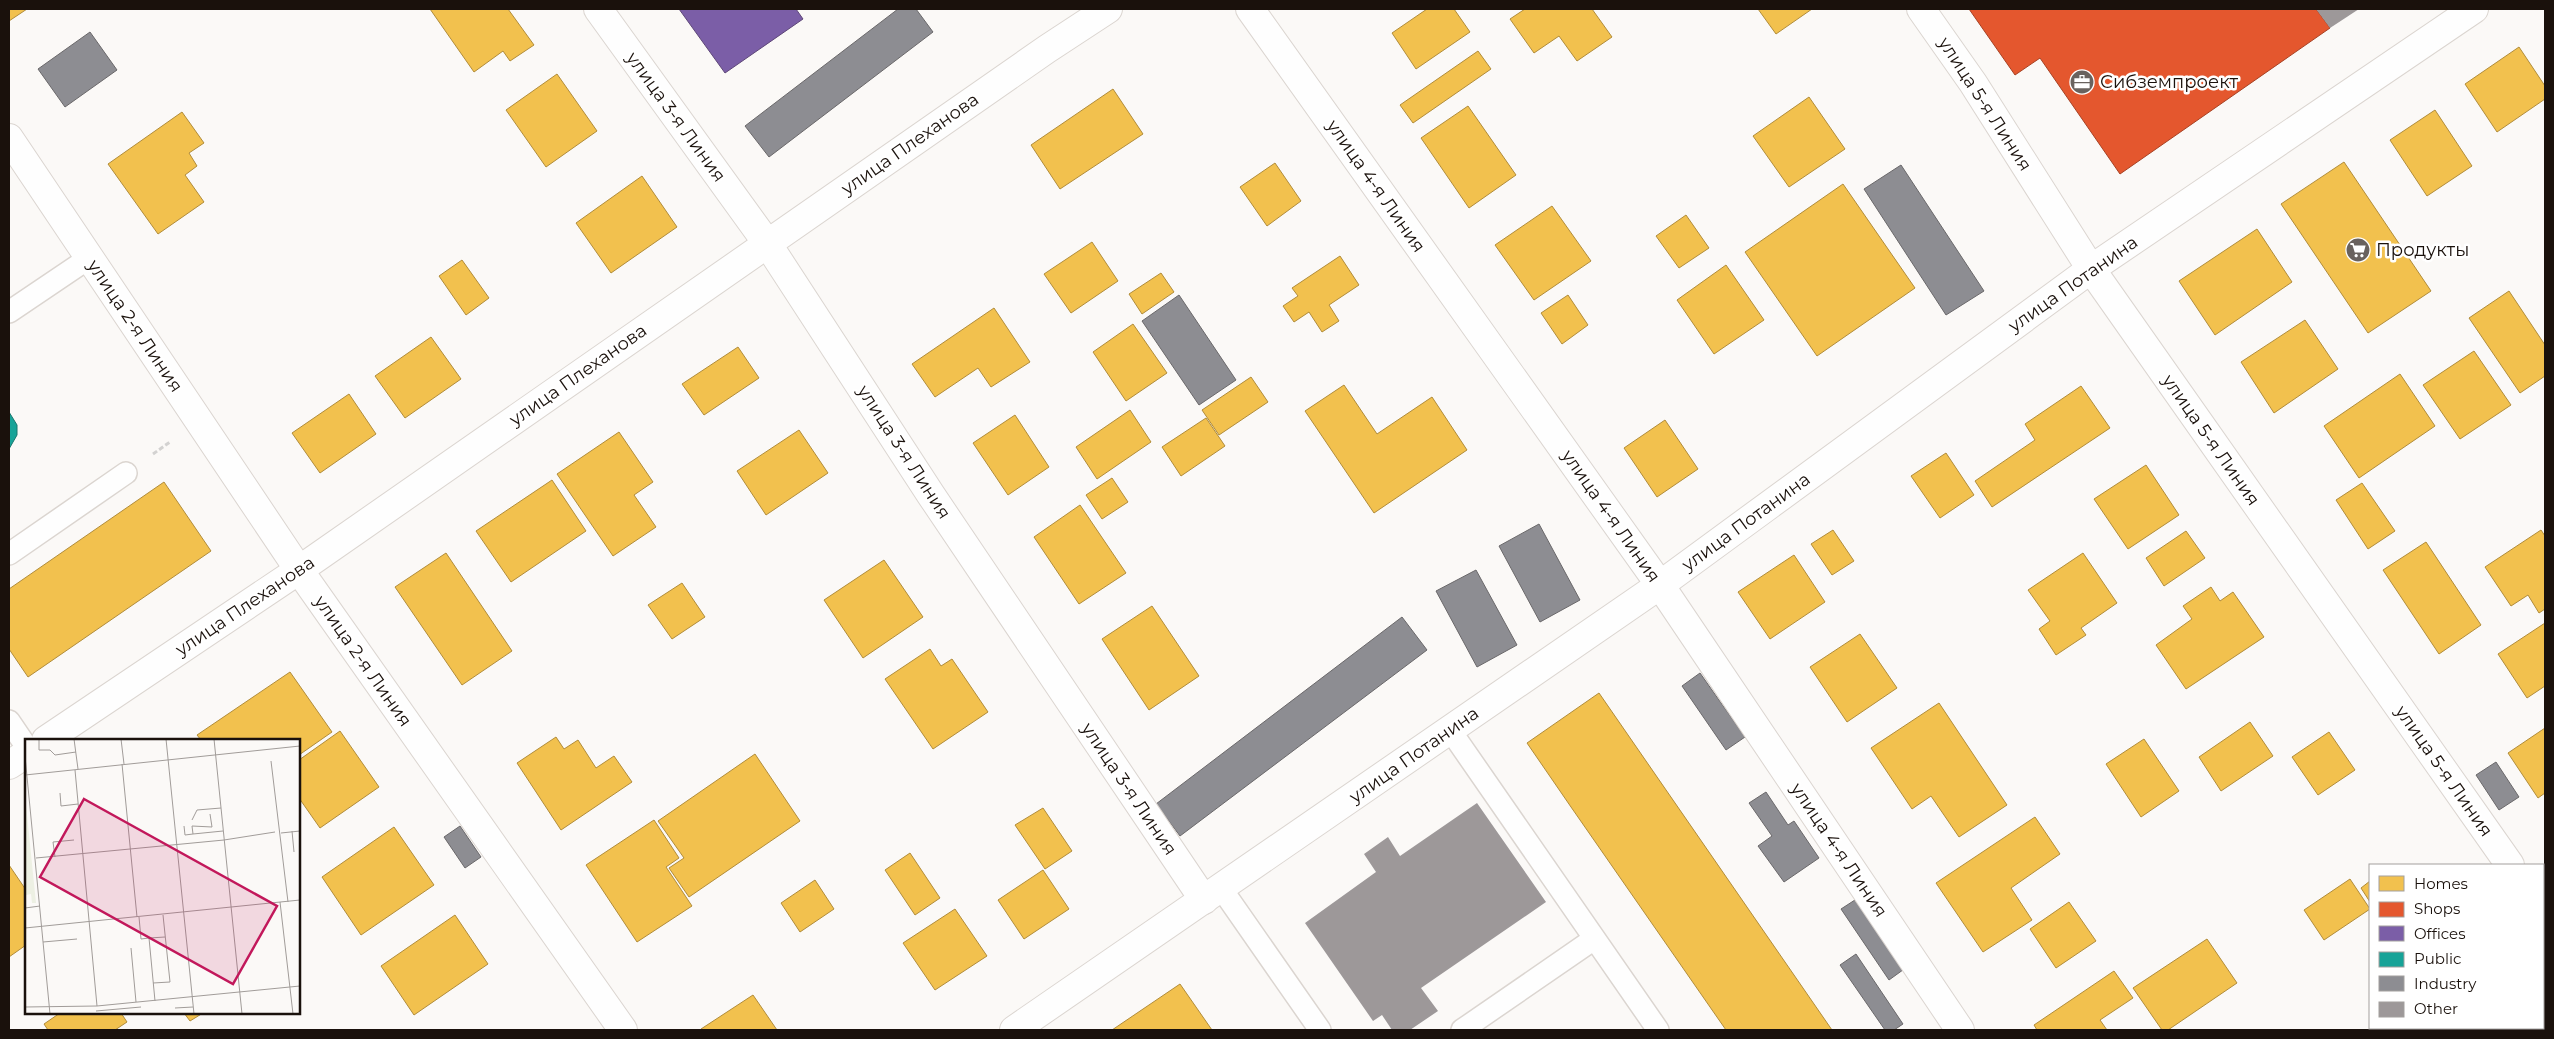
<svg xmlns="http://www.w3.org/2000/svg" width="2554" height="1039" viewBox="0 0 2554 1039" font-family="Montserrat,sans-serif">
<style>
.homes{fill:#f2c14e;stroke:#b18c3a}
.shops{fill:#e4572e;stroke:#a74224}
.offices{fill:#7b5ea7;stroke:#5e4778}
.public{fill:#17a398;stroke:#18776e}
.industry{fill:#8d8d92;stroke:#6a686a}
.building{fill:#9d9899}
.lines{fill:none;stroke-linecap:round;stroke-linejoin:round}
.service-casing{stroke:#dbd5d0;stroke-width:24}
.minor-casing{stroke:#dbd5d0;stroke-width:30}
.path{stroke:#d3d2d1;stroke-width:3;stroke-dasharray:5 2.5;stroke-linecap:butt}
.service{stroke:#fefefe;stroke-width:21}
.minor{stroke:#fefefe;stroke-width:28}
.labels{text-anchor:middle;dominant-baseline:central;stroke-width:5;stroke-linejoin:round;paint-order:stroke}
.poi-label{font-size:18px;fill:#1a110c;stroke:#fff;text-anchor:start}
.street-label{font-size:18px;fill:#1a110c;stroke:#fff}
.inset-road{fill:none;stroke:#a19c99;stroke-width:1}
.view{fill:#c2185b;fill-opacity:0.15;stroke:#c2185b;stroke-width:2.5}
.inset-edge{fill:none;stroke:#1a110c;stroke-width:2.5}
</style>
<rect width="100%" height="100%" fill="#fbf9f7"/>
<g class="homes">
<path d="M9,9H27L9,21Z"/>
<path d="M430,9H508L534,45L510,61L503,51L474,72Z"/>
<path d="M1427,9H1454L1470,32L1416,69L1392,33Z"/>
<path d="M1525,9H1592L1612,37L1577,61L1559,36L1534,53L1510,19Z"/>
<path d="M1758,9H1812L1776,34Z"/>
<path d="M2519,47L2545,86V99L2497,132L2465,84Z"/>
<path d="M1478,51L1491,69L1413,123L1400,105Z"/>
<path d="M557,74L597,131L546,167L506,110Z"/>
<path d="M1113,89L1143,134L1060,189L1031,145Z"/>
<path d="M1809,97L1845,149L1789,187L1753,136Z"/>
<path d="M1468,106L1516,175L1469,208L1421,138Z"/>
<path d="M2435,110L2472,166L2427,196L2390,140Z"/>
<path d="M182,112L204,143L189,153L197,166L185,175L204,202L158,234L108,164Z"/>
<path d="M2344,162L2431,291L2368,333L2281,204Z"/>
<path d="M1275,163L1301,201L1267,226L1240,187Z"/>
<path d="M642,176L677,227L611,273L576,223Z"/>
<path d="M1843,184L1915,288L1817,356L1745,252Z"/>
<path d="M1552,206L1591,261L1534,300L1495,245Z"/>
<path d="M1686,215L1709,248L1679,268L1656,236Z"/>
<path d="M2257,229L2292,282L2215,335L2179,281Z"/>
<path d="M1092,242L1118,281L1071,313L1044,274Z"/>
<path d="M1340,256L1359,285L1329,305L1339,321L1322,332L1309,312L1294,322L1283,306L1298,296L1292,288Z"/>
<path d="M462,260L489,298L466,315L439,276Z"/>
<path d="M1726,265L1764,320L1714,354L1677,300Z"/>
<path d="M1161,273L1174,292L1142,314L1129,294Z"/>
<path d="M2509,291L2545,345V376L2520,393L2469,318Z"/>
<path d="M1568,295L1588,325L1562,344L1541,313Z"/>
<path d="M994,308L1030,362L991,387L978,368L935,397L912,364Z"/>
<path d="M2305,320L2338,369L2274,413L2241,362Z"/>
<path d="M1133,324L1167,373L1126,401L1093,352Z"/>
<path d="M431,337L461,379L405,418L375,376Z"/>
<path d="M738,347L759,378L704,415L682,384Z"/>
<path d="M2474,351L2511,405L2460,439L2423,385Z"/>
<path d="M2400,374L2435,426L2359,478L2324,426Z"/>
<path d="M1251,377L1268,402L1219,435L1202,410Z"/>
<path d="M1344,385L1377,434L1432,397L1467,450L1374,513L1305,411Z"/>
<path d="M2081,386L2110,428L1992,507L1975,481L2035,440L2025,424Z"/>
<path d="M349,394L376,434L320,473L292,433Z"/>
<path d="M1130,410L1151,442L1097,479L1076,447Z"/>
<path d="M1015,415L1049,467L1008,495L973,443Z"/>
<path d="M1206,418L1225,446L1181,476L1162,447Z"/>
<path d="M1665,420L1698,469L1657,497L1624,448Z"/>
<path d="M799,430L828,473L766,515L737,471Z"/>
<path d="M619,432L653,482L634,495L656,527L613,556L557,474Z"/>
<path d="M1946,453L1974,495L1940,518L1911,476Z"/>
<path d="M2146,465L2179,515L2128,549L2094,499Z"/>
<path d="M1112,478L1128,502L1102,519L1086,495Z"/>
<path d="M552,480L586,531L511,582L476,531Z"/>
<path d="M164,482L211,551L28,677L9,649V589Z"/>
<path d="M2362,483L2395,531L2368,549L2336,500Z"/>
<path d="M1080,505L1126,573L1079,604L1034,537Z"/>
<path d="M1833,530L1854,561L1832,575L1811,544Z"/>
<path d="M2541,530L2545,536V609L2539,613L2528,595L2511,606L2485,567Z"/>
<path d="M2186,531L2205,558L2164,586L2146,558Z"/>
<path d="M2426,542L2481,625L2439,654L2383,570Z"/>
<path d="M446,553L512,651L462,685L395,587Z"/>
<path d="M2083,553L2117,603L2081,628L2086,635L2056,655L2039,629L2050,621L2028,590Z"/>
<path d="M1794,555L1825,602L1770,639L1738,592Z"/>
<path d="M884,560L923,617L863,658L824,600Z"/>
<path d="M682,583L705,617L672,639L648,605Z"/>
<path d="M2211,587L2220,601L2233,592L2264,637L2186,689L2156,645L2192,619L2183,606Z"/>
<path d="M1152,606L1199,676L1149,710L1102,639Z"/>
<path d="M2545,623V686L2527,698L2498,654Z"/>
<path d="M1860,634L1897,688L1847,722L1810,667Z"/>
<path d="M930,649L941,666L952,659L988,712L933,749L885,679Z"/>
<path d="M290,672L332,732L299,755V740H201L197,735Z"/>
<path d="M1599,693L1832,1030H1726L1571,807L1527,743Z"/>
<path d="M1939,703L2007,805L1959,837L1931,796L1912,809L1871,748Z"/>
<path d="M2250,722L2273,756L2221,791L2199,757Z"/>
<path d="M2545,728V793L2538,798L2508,753Z"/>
<path d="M340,731L379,787L320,828L299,798V760Z"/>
<path d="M2329,732L2355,770L2318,795L2292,757Z"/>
<path d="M556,737L564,749L578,740L596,768L614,756L632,782L561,830L517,763Z"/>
<path d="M2144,739L2179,791L2141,817L2106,764Z"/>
<path d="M755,754L800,821L689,897L669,868L684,858L658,821Z"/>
<path d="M1043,808L1072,851L1045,869L1015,825Z"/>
<path d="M2035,817L2060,854L2011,888L2032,920L1983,952L1936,883Z"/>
<path d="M654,820L679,858L666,867L692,906L637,942L586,865Z"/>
<path d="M394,827L434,885L361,935L322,877Z"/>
<path d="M910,853L940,898L915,915L885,870Z"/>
<path d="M9,865L26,890V945L9,957Z"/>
<path d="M1043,870L1069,909L1024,939L998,900Z"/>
<path d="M2350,879L2370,909L2324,940L2304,910Z"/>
<path d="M815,880L834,909L800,932L781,903Z"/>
<path d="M2370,881V902L2361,888Z"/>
<path d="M2069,902L2096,941L2056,968L2030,929Z"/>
<path d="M955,909L987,956L935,990L903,943Z"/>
<path d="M455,915L488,964L414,1015L381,966Z"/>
<path d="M2207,939L2237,983L2168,1030H2162L2133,988Z"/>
<path d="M2114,971L2133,998L2100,1020L2107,1030H2037L2034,1025Z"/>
<path d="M1180,984L1212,1030H1112Z"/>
<path d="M753,995L777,1030H702L701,1029Z"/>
<path d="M60,1013H121L127,1022L115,1030H48L44,1024Z"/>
<path d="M184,1013H203L190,1021Z"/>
<path d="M2382,1028H2420L2421,1030H2383Z"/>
<path d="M2480,1028H2536L2538,1030H2482Z"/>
</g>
<path class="shops" d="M1969,9H2316L2330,28L2120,174L2040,58L2015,75Z"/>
<path class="offices" d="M679,9H796L803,19L725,73Z"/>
<path class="public" d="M9,412L17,425V435L9,449Z"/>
<g class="industry">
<path d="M898,9H916L933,32L769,157L745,126Z"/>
<path d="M90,32L117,70L65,107L38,69Z"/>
<path d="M1901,165L1984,291L1946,315L1864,189Z"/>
<path d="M1179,295L1236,380L1199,405L1142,321Z"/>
<path d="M1539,524L1580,600L1540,622L1499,546Z"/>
<path d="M1476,570L1517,645L1477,667L1436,591Z"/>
<path d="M1402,617L1427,650L1180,836L1156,804Z"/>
<path d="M1700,673L1745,737L1726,750L1682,686Z"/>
<path d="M2496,762L2519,797L2499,810L2476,775Z"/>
<path d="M1766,792L1788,825L1794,821L1819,858L1784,882L1758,846L1772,836L1749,803Z"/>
<path d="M460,826L481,857L465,868L444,837Z"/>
<path d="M1858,898L1907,967L1889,980L1841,909Z"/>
<path d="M1856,954L1903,1024L1894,1030H1885L1840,965Z"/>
</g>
<g class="building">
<path d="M2316,9H2359L2330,28Z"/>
<path d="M1477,803L1546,902L1421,988L1438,1011L1410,1030H1392L1382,1015L1373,1021L1305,923L1376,872L1364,854L1388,837L1400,856Z"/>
</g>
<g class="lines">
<defs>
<g id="service">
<path d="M9,312L89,258"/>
<path d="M9,554L126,473"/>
<path d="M9,721L26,746"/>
<path d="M1450,730L1658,1030"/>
<path d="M1221,888L1320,1030"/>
<path d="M1462,1030L1594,939"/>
</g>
<g id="minor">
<path d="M598,9L767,243L931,495L1204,900"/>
<path d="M1250,9L1660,585L1960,1030"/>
<path d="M1921,9L1973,83L2091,269L2510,865"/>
<path d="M9,138L299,570L623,1030"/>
<path d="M46,740L299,570L1047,49L1108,9"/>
<path d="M9,765L26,754"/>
<path d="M2543,914L2545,918"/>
<path d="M1014,1030L1660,585L2091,269L2474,9"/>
</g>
</defs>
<use href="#service" class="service-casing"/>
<use href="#minor" class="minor-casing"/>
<path class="path" d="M153,454L170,442"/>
<use href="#service" class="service"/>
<use href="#minor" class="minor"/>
</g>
<defs>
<symbol id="office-disc" viewBox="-11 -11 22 22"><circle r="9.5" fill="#69625e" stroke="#fff"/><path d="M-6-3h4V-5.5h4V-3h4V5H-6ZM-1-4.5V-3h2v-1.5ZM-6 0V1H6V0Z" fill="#fff"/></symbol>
<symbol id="supermarket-disc" viewBox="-11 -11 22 22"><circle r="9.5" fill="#69625e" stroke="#fff"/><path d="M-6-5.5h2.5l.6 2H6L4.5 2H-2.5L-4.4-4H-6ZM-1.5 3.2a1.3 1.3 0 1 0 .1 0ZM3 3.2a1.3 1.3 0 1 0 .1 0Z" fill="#fff"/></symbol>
</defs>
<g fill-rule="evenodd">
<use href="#office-disc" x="2068" y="68" width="28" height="28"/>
<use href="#supermarket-disc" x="2344" y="236" width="28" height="28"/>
</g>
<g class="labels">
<g class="poi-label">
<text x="2100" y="82">Сибземпроект</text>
<text x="2376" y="250">Продукты</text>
</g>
<g class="street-label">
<text transform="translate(1985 104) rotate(57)">улица 5-я Линия</text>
<text transform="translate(676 117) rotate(54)">улица 3-я Линия</text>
<text transform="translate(910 144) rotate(-35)">улица Плеханова</text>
<text transform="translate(1376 186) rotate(55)">улица 4-я Линия</text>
<text transform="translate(2073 284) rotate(-35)">улица Потанина</text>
<text transform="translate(135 326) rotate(56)">улица 2-я Линия</text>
<text transform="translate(578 375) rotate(-35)">улица Плеханова</text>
<text transform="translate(2211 440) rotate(55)">улица 5-я Линия</text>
<text transform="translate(904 452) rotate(57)">улица 3-я Линия</text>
<text transform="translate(1611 516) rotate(55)">улица 4-я Линия</text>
<text transform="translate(1746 522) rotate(-36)">улица Потанина</text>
<text transform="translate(245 606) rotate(-34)">улица Плеханова</text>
<text transform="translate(363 661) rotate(55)">улица 2-я Линия</text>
<text transform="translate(1414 755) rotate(-35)">улица Потанина</text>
<text transform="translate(2444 771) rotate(55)">улица 5-я Линия</text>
<text transform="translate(1129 789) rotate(56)">улица 3-я Линия</text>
<text transform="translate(1839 850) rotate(56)">улица 4-я Линия</text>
</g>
</g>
<g transform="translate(25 739)">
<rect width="275" height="275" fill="#fbf9f7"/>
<path d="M0,66H1L11,164H7L6,155L1,156Z" fill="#edf0e3"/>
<path class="inset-road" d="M14,0V11H25L30,16L51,13M49,0L53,30M96,0L99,25M141,0L169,275M189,0L217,275M0,17L25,275M246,22L263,163M97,25L112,178M50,31L72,267M0,36L275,7M35,54L36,67L53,65M185,75L187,88L167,87L168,95L198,92M167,81L172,71L196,69M159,87L160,96L168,95M267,92L269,113M256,94L275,92M30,118L28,103L49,101M11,119L199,101L250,93M255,163L268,275M0,169L15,167M114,178L116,200L124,199L130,262M0,189L275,161M124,199L140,198M18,203L52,200M106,209L111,263M128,244L145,243L138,176M0,268L72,267L275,247M150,269L168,268M71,272L116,268"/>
<path class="view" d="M59,60L252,167L208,245L15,138Z"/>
<rect width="275" height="275" class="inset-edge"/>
</g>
<rect width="2554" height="1039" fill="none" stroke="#1a110c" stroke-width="20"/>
<rect x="2369" y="864" width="175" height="165" fill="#ffffff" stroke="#a3a09e"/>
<rect x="2379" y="876" width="25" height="15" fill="#f2c14e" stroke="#a3a09e"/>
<text x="2414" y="889" font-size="15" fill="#1a110c">Homes</text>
<rect x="2379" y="902" width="25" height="15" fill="#e4572e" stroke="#a3a09e"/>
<text x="2414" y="914" font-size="15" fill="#1a110c">Shops</text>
<rect x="2379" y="926" width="25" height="15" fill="#7b5ea7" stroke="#a3a09e"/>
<text x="2414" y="939" font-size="15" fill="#1a110c">Offices</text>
<rect x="2379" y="952" width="25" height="15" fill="#17a398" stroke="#a3a09e"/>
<text x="2414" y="964" font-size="15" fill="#1a110c">Public</text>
<rect x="2379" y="976" width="25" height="15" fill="#8d8d92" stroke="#a3a09e"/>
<text x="2414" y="989" font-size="15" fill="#1a110c">Industry</text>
<rect x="2379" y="1002" width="25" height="15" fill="#9d9899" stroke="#a3a09e"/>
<text x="2414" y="1014" font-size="15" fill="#1a110c">Other</text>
</svg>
